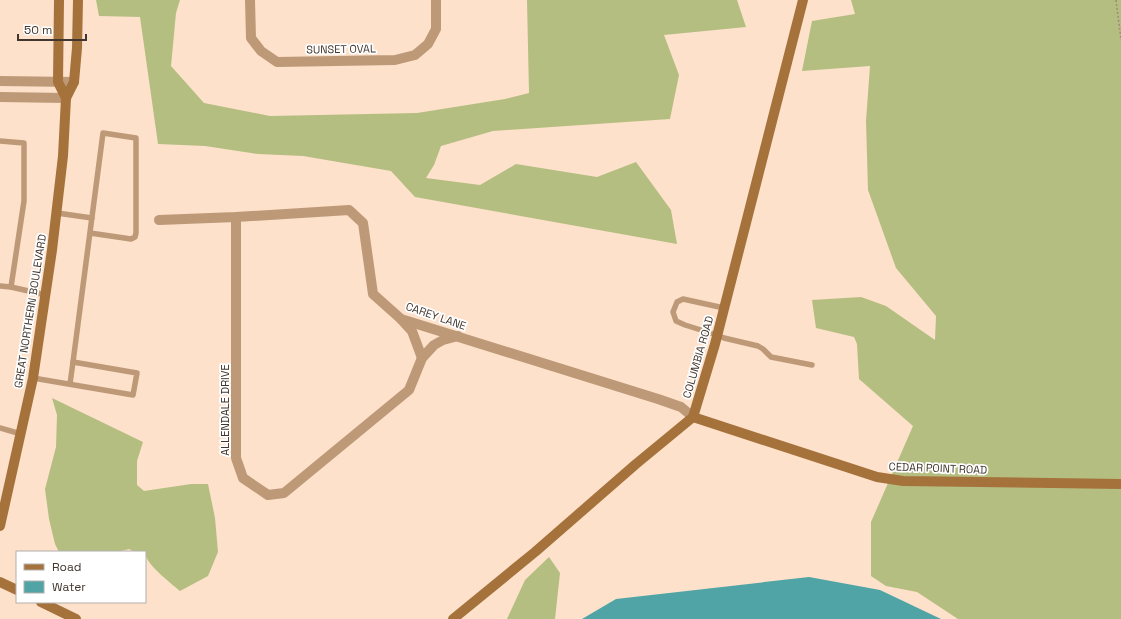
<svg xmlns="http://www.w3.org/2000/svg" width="1121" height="619" viewBox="0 0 1121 619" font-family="'Space Grotesk',sans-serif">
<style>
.forest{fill:#b5be81}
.water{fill:#50a4a6}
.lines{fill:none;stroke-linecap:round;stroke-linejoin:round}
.path{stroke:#9d8a7a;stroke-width:1.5;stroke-dasharray:2 2;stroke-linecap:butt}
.lane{stroke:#bd9977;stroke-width:5.5}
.street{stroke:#bd9977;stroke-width:10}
.secondary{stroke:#a6723c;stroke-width:10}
.labels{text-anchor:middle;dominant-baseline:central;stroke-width:3.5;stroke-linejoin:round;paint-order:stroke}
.street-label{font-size:11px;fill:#41362d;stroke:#fff}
</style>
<rect width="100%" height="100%" fill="#fde1ca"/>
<g class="forest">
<path d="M96,0H180L176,13L171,66L204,103L270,116L417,113L505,99L529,93L527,0H737L746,27L664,35L679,75L670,119L493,131L441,146L434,165L426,178L480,185L516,164L597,177L636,162L671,210L677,244L415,197L391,171L303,156L258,154L205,146L158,144L140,17L99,16Z"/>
<path d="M851,0H1121V619H958L917,592L886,586L871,576V522L913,426L859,379L857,344L854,337L816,328L812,300L861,297L886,306L935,340L936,316L896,268L868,190L866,121L870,66L802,71L812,21L855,14Z"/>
<path d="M52,398L143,442L137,461V485L144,491L191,484H208L215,518L218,552L208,576L180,591C171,583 145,564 145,552H135L129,549L117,552H59L55,544L49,519L45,489L56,447L57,415Z"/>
<path d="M549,557L560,573L555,619H507L525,580Z"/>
</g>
<path class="water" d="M809,577L880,590L941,619H582L616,599Z"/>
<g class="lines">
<path class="path" d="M1116,0L1121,40"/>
<g class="lane">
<path d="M0,141L24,143V201L11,287"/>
<path d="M57,213L92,218"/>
<path d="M0,286L11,287L46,295"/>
<path d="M724,308L683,299L677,302L673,312L676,321L685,325L717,335L724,338L758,346L763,349L771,357L812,365"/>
<path d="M73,362L103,133L136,138V233L135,237L131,239L90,233"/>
<path d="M33,378L133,395L137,373L73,362L70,384"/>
<path d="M0,428L21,434"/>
</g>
<g class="street">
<path d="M250,0L251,38L261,51L277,62L395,60L415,55L428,44L436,29V0"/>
<path d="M0,81L74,82"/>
<path d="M0,97L66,98"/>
<path d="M236,217V458L243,478L268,495L284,493L409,390L422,358L434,345L443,340L458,336"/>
<path d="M159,220L236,217L349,210L363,223L373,294L401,319L658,399L681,407L693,417"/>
<path d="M401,319L412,331L422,358"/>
</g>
<g class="secondary">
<path d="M59,0L58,82L66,98"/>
<path d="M693,417L877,477L903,481L1121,484"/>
<path d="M0,526L33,378L52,250L63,156L66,98L74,82L77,48L78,0"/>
<path d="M0,582L17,590"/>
<path d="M41,602L76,619"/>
<path d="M453,619L535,552L636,464L693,417L715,344L803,0"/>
</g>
</g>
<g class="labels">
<g class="street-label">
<text transform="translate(341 49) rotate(-1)">SUNSET OVAL</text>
<text transform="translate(30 311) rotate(-81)">GREAT NORTHERN BOULEVARD</text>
<text transform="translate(436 316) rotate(19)">CAREY LANE</text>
<text transform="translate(698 357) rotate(-74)">COLUMBIA ROAD</text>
<text transform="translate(225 410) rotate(-90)">ALLENDALE DRIVE</text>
<text transform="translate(938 468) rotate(2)">CEDAR POINT ROAD</text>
</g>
</g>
<rect x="16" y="551" width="130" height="52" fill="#ffffff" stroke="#b3afab"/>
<rect x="24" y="564" width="20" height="6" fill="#a6723c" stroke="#b3afab"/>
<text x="52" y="571" font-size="12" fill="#41362d">Road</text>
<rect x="24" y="581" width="20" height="12" fill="#50a4a6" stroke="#b3afab"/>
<text x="52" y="591" font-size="12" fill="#41362d">Water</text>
<path d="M18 34v6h68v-6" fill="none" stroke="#41362d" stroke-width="2"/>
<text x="24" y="34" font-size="12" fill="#41362d" stroke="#ffffff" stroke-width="3" paint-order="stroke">50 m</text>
</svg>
